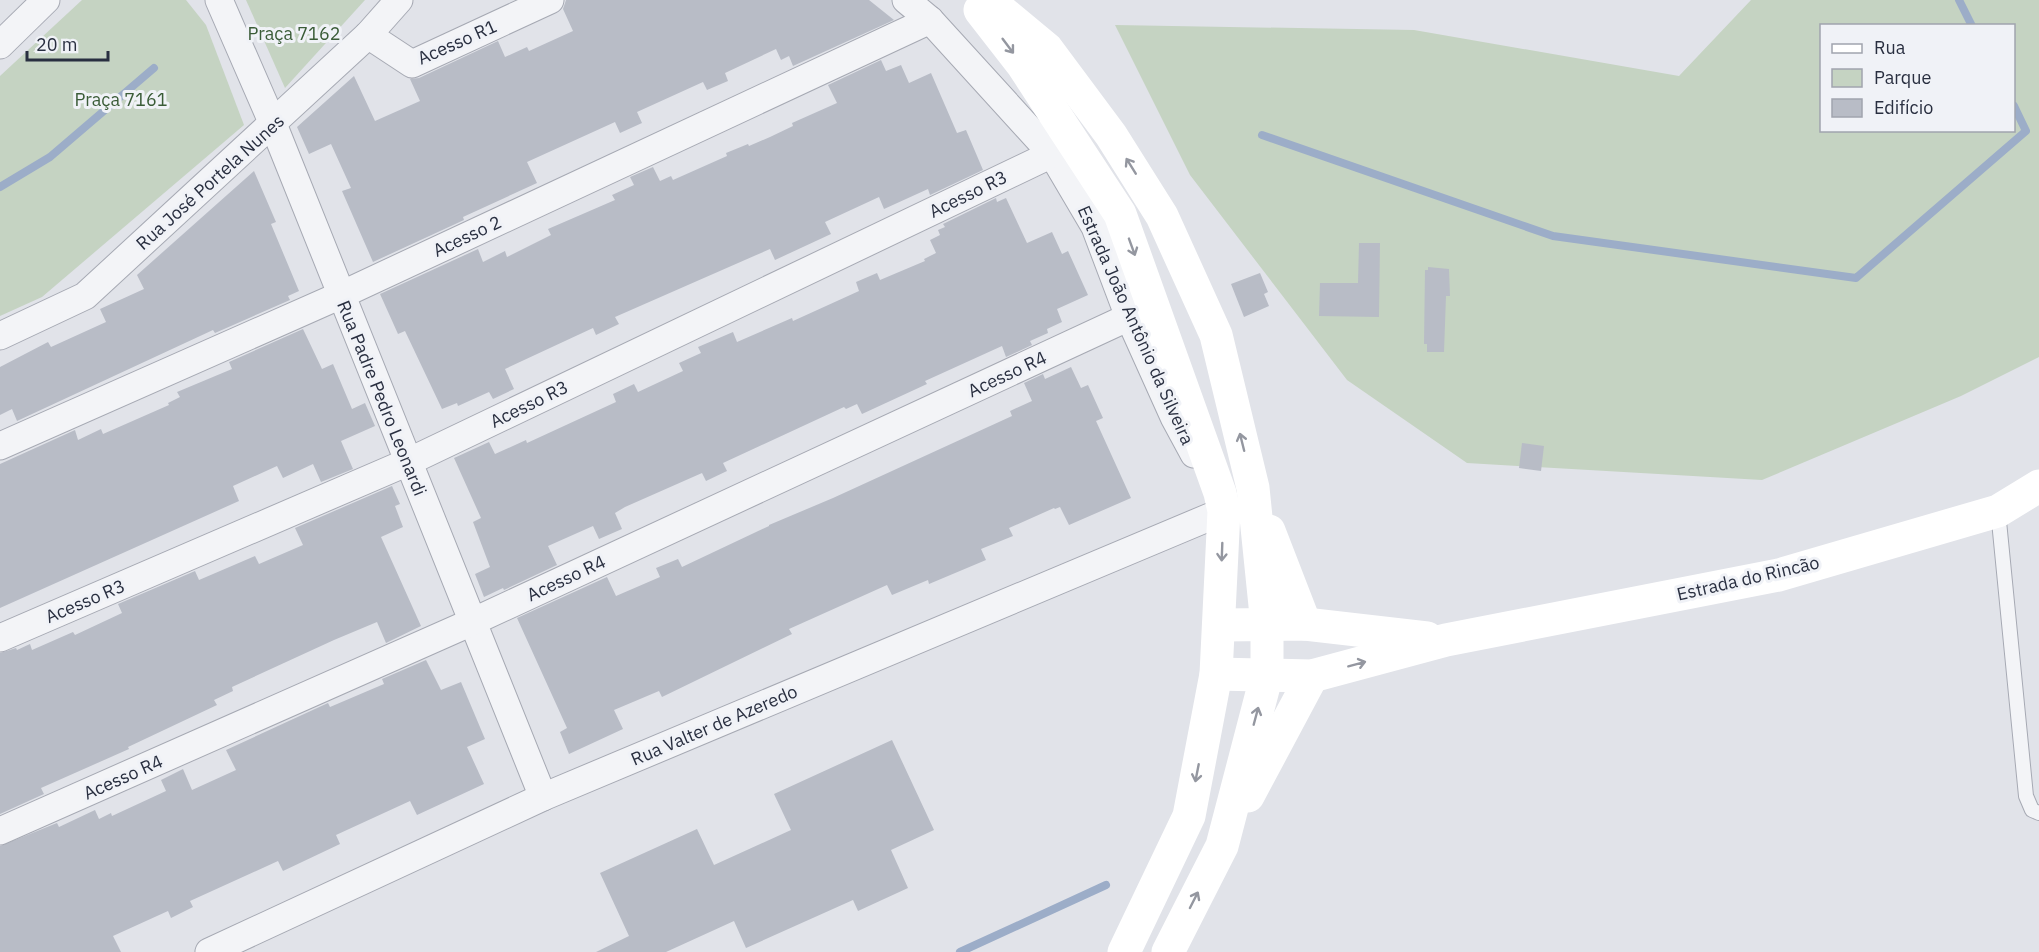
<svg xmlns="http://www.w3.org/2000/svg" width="2039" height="952" viewBox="0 0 2039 952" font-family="'IBM Plex Sans',sans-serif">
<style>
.green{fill:#c5d3c2;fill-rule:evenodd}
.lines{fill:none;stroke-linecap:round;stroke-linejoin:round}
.stream{stroke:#9cadc8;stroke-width:8}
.building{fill:#b8bcc6}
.lane-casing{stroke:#a6a9b3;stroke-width:16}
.street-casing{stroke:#a6a9b3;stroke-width:29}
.lane{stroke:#f3f4f7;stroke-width:14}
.street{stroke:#f3f4f7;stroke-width:27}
.secondary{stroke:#fff;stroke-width:33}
.oneway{stroke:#9497a0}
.labels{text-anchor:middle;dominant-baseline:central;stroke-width:6;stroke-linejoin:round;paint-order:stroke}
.park-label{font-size:18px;fill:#3a5c37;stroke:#f0f2f7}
.street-label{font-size:18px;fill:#292f40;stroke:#f0f2f7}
</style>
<rect width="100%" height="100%" fill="#e1e3e9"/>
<g class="green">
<path d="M82,0H186L206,25L244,125L42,297L0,316V76Z"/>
<path d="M246,0H365L285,88Z"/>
<path d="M1751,0H2039V357L1961,396L1762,480L1467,463L1347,380L1190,175L1115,25L1414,30L1679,76ZM1822,26H2014V130H1822Z"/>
</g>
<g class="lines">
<g class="stream">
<path d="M1959,0L1972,26"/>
<path d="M1262,135L1553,236L1856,278L2026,131L2014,106"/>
<path d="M0,187L50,157L154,68"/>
<path d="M960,952L1106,885"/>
</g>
</g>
<g class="building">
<path d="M566,0H869L894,20L793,66L789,56L781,60L776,49L725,73L728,81L707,90L703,82L637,112L642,123L620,133L615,122L527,162L537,183L463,217L464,220L373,262L342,191L351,188L331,144L309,154L297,127L354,76L375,121L420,101L410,79L419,78L498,41L505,57L527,47L529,51L573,31L563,9Z"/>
<path d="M881,60L886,71L901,65L909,83L931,73L957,133L966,130L983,170L930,195L928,189L884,209L879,197L825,222L831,234L775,260L770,249L615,317L619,324L596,335L593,328L505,369L514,389L493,399L489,392L458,406L457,403L442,409L405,331L398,334L380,294L478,249L483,262L505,251L507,257L551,235L548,229L615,200L612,195L634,185L630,177L653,167L660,181L671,176L673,180L727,156L726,153L748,144L749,146L770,137L793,126L792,123L837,103L828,85Z"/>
<path d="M254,171L276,222L271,224L299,291L288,296L290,300L215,333L213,330L17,421L12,409L0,415V367L48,342L51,347L106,322L100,309L144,289L137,275Z"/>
<path d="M996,198L997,202L1006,198L1027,243L1052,232L1062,254L1068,251L1088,295L1057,309L1062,322L1047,329L1048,333L1030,341L1032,345L1006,357L1002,346L925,381L927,384L862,414L857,404L846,409L844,407L723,463L727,471L706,481L702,473L625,507L615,513L622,529L599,539L593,526L548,546L557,565L504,590L503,588L484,597L475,574L490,567L473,522L481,518L454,458L489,442L495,454L526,440L527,443L616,402L613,394L634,384L638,392L683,371L679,363L701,353L698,347L733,332L737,342L792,318L793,321L859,291L856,282L877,273L880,280L925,261L924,259L936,253L930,240L940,235L938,230L945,227L943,224Z"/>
<path d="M1359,243H1380L1379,317L1319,316L1320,283H1358Z"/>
<path d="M1428,267L1449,269L1450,296H1446L1444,352H1427V344H1424L1425,270H1428Z"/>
<path d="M1260,273L1268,292L1264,294L1269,306L1244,317L1231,284Z"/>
<path d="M303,329L322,369L333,364L352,409L365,403L375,426L341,441L353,469L321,482L313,464L283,478L277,466L233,486L239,501L0,608V464L75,430L78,440L101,429L103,434L169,405L168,403L180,397L177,392L232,369L229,362Z"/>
<path d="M1071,367L1081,388L1088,385L1103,418L1096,421L1131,498L1069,525L1060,507L1055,509L1054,508L1009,528L1013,536L981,549L986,560L929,584L928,580L892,595L887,585L789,629L792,634L662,697L659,691L614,710L623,729L569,754L560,732L567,728L517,618L607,577L616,596L660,577L656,568L678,559L682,567L769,526V525L833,498L1012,416L1010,411L1032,401L1024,383L1043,374L1045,379Z"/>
<path d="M1522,443L1544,446L1541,471L1519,468Z"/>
<path d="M392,486L400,504L395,506L403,527L381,537L421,626L386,643L377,622L334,640L232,687L233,691L214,700L217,705L128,747L129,749L41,788L44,794L0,814V653L16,648L17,650L30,644L32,650L73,632L75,635L122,613L118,604L195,571L199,580L255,556L259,564L303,545L295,528Z"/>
<path d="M426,660L441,690L461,682L485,739L467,747L484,784L417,815L410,801L336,835L340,844L283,871L278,861L190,901L193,907L171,918L168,911L113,936L121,952H0V846L57,823L59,827L95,810L99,819L111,813L112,816L166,791L161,780L183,769L192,790L236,770L226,750L328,703L330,707L384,684L382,679Z"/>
<path d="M892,740L934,830L891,850L908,888L858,911L853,900L746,948L734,921L666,952H596L629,936L600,873L697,829L714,865L791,830L774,794Z"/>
</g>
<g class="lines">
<defs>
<path id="lane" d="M1998,511L2026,796L2032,810L2039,813"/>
<g id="street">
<path d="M219,0L273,124L543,797"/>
<path d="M906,0L930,20L1052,154L1095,227L1129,317L1174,417L1194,454"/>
<path d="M368,35L412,64L550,0"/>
<path d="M0,45L46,0"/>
<path d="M0,336L85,296L368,35L399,0"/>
<path d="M0,446L341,295L930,20"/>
<path d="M0,638L408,462L1052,154"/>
<path d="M0,831L472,622L1129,317"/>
<path d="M209,952L543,797L1224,511"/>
</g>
</defs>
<use href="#lane" class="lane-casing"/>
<use href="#street" class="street-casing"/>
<use href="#lane" class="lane"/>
<use href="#street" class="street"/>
<g class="secondary">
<path d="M988,0L1047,49L1111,135L1162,216L1216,335L1253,488L1267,625V674L1222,846L1168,952"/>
<path d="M980,10L1022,64L1120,214L1220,493L1224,511L1216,674L1189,816L1124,952"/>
<path d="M1269,531L1305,624"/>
<path d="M1220,625L1305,624L1427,638"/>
<path d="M1216,674L1312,676L1446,640L1779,575L1998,511L2039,486"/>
<path d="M1248,796L1312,676"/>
</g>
</g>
<defs><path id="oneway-shaft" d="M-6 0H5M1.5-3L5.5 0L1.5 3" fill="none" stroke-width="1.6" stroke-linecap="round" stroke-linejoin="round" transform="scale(1.5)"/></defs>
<g class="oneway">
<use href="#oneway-shaft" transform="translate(1008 46) rotate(53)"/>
<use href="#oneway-shaft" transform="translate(1131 166) rotate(-122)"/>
<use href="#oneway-shaft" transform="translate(1132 247) rotate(70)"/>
<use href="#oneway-shaft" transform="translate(1242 442) rotate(-104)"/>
<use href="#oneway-shaft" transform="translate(1222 552) rotate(92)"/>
<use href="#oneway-shaft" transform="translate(1357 664) rotate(-15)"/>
<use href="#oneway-shaft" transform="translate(1256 716) rotate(-75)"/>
<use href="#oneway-shaft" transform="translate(1197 773) rotate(101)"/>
<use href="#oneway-shaft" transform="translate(1194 900) rotate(-63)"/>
</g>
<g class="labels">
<g class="park-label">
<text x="294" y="33">Praça 7162</text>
<text x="121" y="99">Praça 7161</text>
</g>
<g class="street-label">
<text transform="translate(457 42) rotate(-24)">Acesso R1</text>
<text transform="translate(210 182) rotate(-42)">Rua José Portela Nunes</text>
<text transform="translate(968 194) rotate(-26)">Acesso R3</text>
<text transform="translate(467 236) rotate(-25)">Acesso 2</text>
<text transform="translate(1136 325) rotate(66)">Estrada João Antônio da Silveira</text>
<text transform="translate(1007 374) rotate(-25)">Acesso R4</text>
<text transform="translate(382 398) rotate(68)">Rua Padre Pedro Leonardi</text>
<text transform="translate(529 404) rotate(-26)">Acesso R3</text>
<text transform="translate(566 578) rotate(-25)">Acesso R4</text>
<text transform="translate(1748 578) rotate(-13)">Estrada do Rincão</text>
<text transform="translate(85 601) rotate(-23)">Acesso R3</text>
<text transform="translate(714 725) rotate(-23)">Rua Valter de Azeredo</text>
<text transform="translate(123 777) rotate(-24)">Acesso R4</text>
</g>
</g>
<rect x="1820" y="24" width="195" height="108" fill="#f0f2f7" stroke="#a0a4ae" stroke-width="1.5"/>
<rect x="1832" y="44" width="30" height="9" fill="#ffffff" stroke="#a0a4ae" stroke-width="1.5"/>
<text x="1874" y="54" font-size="18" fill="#292f40">Rua</text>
<rect x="1832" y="69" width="30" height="18" fill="#c5d3c2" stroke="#a0a4ae" stroke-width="1.5"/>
<text x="1874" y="84" font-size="18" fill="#292f40">Parque</text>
<rect x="1832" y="99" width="30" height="18" fill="#b8bcc6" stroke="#a0a4ae" stroke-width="1.5"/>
<text x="1874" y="114" font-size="18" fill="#292f40">Edifício</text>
<path d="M27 51v9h81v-9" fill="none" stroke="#292f40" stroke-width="3"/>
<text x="36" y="51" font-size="18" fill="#292f40" stroke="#f0f2f7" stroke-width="4.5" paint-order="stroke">20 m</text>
</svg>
